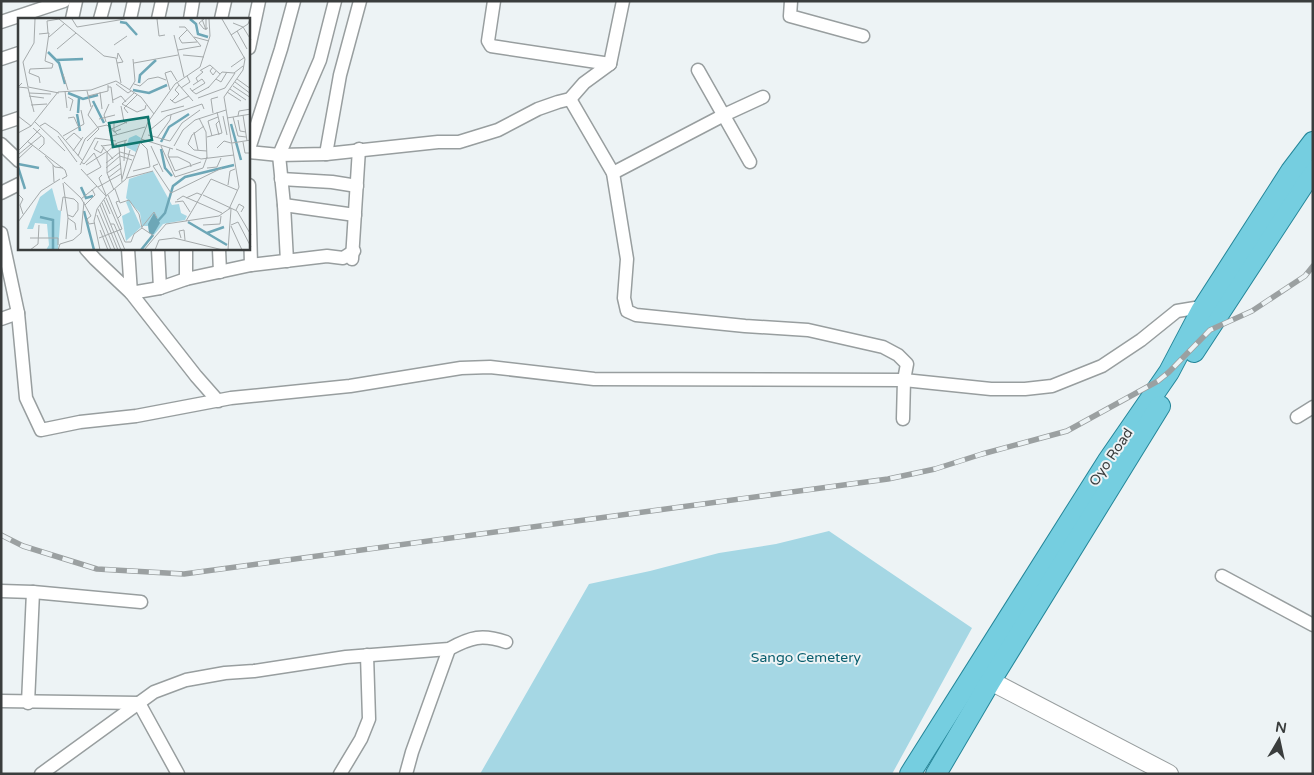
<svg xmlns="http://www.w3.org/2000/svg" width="1314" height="775" viewBox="0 0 1314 775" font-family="'Varela Round',sans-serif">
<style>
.green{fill:#a5d7e4}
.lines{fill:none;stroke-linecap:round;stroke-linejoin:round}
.street-casing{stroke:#989e9f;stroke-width:15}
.secondary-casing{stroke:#989e9f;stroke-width:20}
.primary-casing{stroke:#258699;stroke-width:22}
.street{stroke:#fff;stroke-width:12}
.secondary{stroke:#fff;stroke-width:18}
.primary{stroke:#75cee0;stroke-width:20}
.rail-casing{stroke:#9ba0a1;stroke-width:5.5}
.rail{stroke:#edf3f5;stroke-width:4;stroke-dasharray:11;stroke-linecap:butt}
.labels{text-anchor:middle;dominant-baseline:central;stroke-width:4;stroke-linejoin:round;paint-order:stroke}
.street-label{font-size:14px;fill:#3a3d3d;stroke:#edf3f5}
.park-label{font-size:14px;fill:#095e6e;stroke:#edf3f5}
.inset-river{fill:none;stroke:#6da7b7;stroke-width:2.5}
.inset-road{fill:none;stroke:#a5aaab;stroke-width:1}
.view{fill:#0f766e;fill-opacity:0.15;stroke:#0f766e;stroke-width:2.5}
.inset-edge{fill:none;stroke:#3a3d3d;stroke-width:2.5}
</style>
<rect width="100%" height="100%" fill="#edf3f5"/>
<path class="green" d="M829,531L972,628L892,774H480L589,584L650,571L719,553L776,544Z"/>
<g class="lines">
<defs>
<g id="street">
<path d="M494,1L488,41L491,46L610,64"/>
<path d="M791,1L790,16L863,36"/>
<path d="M72,19L76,1"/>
<path d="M100,19L105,1"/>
<path d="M130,19L134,1"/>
<path d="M158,19L162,1"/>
<path d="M190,19L193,1"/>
<path d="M221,19L225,1"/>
<path d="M1,22L64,1"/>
<path d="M249,48L259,1"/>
<path d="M1,59L19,53"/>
<path d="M698,70L750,162"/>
<path d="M570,99L613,173L627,259L624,298L627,311L636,315L745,326L808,330L883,347L898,355L907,364L904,380L903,419"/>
<path d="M1,124L19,118"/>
<path d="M1,144L19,161"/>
<path d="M249,149L281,49L294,1"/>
<path d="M249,152L279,155L326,154L438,142H459L498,130L538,109L558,102L570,99L584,83L610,64L623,1"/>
<path d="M326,154L340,75L360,1"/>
<path d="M613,173L724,115L763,97"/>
<path d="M281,179L332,182L357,186"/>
<path d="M249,185L251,265"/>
<path d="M1,193L19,184"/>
<path d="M284,205L355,215"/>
<path d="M1,233L18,313L26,398L41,430L80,422L136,416L231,398L350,386L461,368L490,367L594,379L904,380L991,389H1025L1052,386L1102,366L1141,340L1177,311L1195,308L1205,313"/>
<path d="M86,249L95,259L131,293L196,376L218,401"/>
<path d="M128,249L131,293L160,288L186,279L251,265L327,256L343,258L354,251"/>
<path d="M158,249L160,288"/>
<path d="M219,249L220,272"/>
<path d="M352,259L359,149"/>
<path d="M287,261L284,205L279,155L320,60L335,1"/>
<path d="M186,279V249"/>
<path d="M1,319L18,313"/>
<path d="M1297,417L1313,407"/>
<path d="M1222,576L1313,625"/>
<path d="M1,591L33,592L141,602"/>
<path d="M1,701L139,703L178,774"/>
<path d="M28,703L33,592"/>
<path d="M41,774L154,692L186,680L225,673L254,671L346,657L449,649C471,637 482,634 506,642"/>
<path d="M340,774L361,739L369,719L367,655"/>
<path d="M406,774L412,752L449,649"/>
</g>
<path id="secondary" d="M979,675L1169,774"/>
<g id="primary">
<path d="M1194,352L1313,170"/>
<path d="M910,774L1107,462L1169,372L1201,311L1291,171L1313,142"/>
<path d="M936,774L990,682L1160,406"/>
</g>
</defs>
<use href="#street" class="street-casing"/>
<use href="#secondary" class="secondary-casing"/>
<use href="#primary" class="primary-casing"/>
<use href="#street" class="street"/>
<use href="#secondary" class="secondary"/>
<use href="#primary" class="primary"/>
<defs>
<path id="rail" d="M1,535L23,546L97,569L184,574L888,479L935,469L982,454L1067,431L1158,381L1169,372L1210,330L1252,311L1305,276L1313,266"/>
</defs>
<use href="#rail" class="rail-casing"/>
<use href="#rail" class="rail"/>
</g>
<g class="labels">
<g class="street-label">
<text transform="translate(1111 457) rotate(-56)">Oyo Road</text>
</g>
<g class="park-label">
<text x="806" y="657">Sango Cemetery</text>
</g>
</g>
<g transform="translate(18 18)">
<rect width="232" height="232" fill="#edf3f5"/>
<path d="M118,117L123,120L118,134L108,129L111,120ZM135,153L154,187L161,186L163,195L169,198L167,202L145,206L136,217L131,213L130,208H124L122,195L108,180L111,161ZM34,170L40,192L43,193L40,232H28L31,227L29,206L17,205L15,211H9L22,179ZM111,182L123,209L108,223L104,198L112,194L108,184Z" fill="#a5d7e4"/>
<path d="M136,195L142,205L135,217L131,215L130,206Z" fill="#6da7b7"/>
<path class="inset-river" d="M172,1L178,6L180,16L190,19M102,4L108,5L119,17M30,34L41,45L47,66M38,42L65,41M121,65L122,57L138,42M115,72L131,75L149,67M50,75L65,81L80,77M75,83L86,105M60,95L61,80M59,96L62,113M213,106L223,142M143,124L151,109L171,96M143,131L147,150L154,158M0,146L21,150M0,149L7,171M63,169L68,180L75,178M66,193L76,232M22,199L35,202V232M139,204L147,195L155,168L167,159L216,147M170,204L209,227M189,215L206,209M123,232L135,217"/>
<path class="inset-road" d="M17,1L16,25L5,44L10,69L41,75M41,1L86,38L98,40L103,65M54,1L59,9L107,1M139,1L141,18L147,17M184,1L188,12V1M186,1L181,5L186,11L190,10M204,1L227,41L225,52L206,79L221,169L211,191L213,190M215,5L225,9L233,22M161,9H167L183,28M169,12L161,20L164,25L179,24M219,13L229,31M30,15L29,3L41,1M21,16L31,15L27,43L35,46L34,50L12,51L11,55L21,59L22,65M156,17L166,59M213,17L230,6L232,1M31,19L46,6M176,19L191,23M96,27L109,18M39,31L58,15M160,32L183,28M165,37L186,39M99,41L100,35L105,44L99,45M116,45L160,37M195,49L192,53L195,57L198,53M213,49L227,39M183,52L192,47L202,56M45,56L50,72M198,61L203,64L209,54M219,61L233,71M180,64L178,60L185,54L182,52M217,64L233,76M4,65L0,69L10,70M98,66L110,75L113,73M116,66L122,68L130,61L140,59L148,62M161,67L175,83M215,68L233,80M90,69H93L95,85M10,70L16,94M163,70L172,64L169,58M172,70L174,73L187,65L184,61L175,67M190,70L204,54L216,55L225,48M112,71L117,63L115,41M212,71L228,82M152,72L147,55L153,53L159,63M47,73L49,90M69,73L73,89M174,73L178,76L191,69M82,74L84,91M209,74L223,83M11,75L33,76M116,75L104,86L119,94L127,91L128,87M11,78L26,80M70,78L90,73V67M50,79L55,82L52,93M180,80L207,70L217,55M152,81L154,83L161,76L157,72L161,67L159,64M95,82L103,78L108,84M154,83L157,85L171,78M13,87L29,86M103,88L106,104L109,105M143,94L166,88M110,95L106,90L119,77M195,95L193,81L200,79M225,97L229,123M0,98L13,108M205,98L209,117M220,98L221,93L233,91M215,99L220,118L228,119M50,100L56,99L60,108M181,100L188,114L189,140M209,100L233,96M81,101L97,97M220,102L222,113L228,114M17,104L47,133M88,104L86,97L91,86M96,104V114L103,111M109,104L91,112L94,118L127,109M22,108L27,105L40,114L64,142M186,108L174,117L170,126L176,132L189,133M15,110L26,120V126L21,131M132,112L149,98L184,86L186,91M176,114L180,132M0,115L13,108L40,74L73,72L98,63L123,79L136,96M130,117L152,123L164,105L182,92M201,117L198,106L201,103M40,118L59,144M45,118L66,106L63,92M194,118L190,103L200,99M189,119L204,115L199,94M139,120L152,102L153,97M123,121L155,131M48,122L56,115L64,122M9,123L47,152L49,158L44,161M69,123L81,111L70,97L75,87M80,123L76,131L83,135L86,129M225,124L227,135H233M214,125L233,122M83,127L95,141M84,128L98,126L101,129L104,164M133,128L145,154M143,128L157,159L185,150L189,139M156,128L165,112L177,102L208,92M152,130L150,137L157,153L183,144M199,130L206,123L213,125M158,131L183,141L216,137M0,133L22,111M55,133L65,119M1,136L23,118M27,138L37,149L45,150M60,138L67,121L80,109L89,107L99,116M150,139H160L172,145L173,149M0,141L15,127M106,143L107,123M63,144L66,146L76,135L83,149L69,157M88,145L102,134L116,138M103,145L89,155V134L99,125L109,122M140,146L135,148L153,175L204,150M35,147L36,164M62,147L77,120L98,123M68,147L88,134M88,150L102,138L114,142M189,150L199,149L203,140M63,151L88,178M115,153L132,149L129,131L122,124M89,155L96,172M84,157L81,160L88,177M90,160L103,150M109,160L135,153M104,161L112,132M46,164L63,180L73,198M45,165L50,200L57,205L58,212M210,167L212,153L217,151M80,169L103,156M97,171L102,185L111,182L121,196L124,210L136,218M0,176L5,181L2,187L5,196M185,177L219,193L233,217M88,180L107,224H113L116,216L124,210M168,180L179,175L184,177M63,181L79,168M86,182L92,196M159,182L165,178L204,195M157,184L165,183L172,194M84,185L103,232M67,187L77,177L74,171M82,187L100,232M80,191L97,232M218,192L221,186L226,189L223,194M43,193L45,179L56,181L60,185V192L55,199L50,197M79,197L93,232M73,198L69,201L71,206L77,205M100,200L103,197L98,184L101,183M168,203L193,161L219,172M0,204L23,173L42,161M93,206H96L107,232M185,207L202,206L203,198M213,207L220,204L233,229M213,208L224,232M124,209L136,194L139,200M82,212L90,232M12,220H40V227M81,220L104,211L90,177M163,220L161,213L166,212L167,222M48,221L50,200M12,232L20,226L21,207M40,232L42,226L55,222L63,215L66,184M82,232L76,203L79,191L89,177L108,161L130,104L157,66L182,49L192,18L191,1M126,232L148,206L201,198L211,191M137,232L141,222L156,220L205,232M210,232L213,191"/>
<path class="view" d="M130,99L134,122L95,129L91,105Z"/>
<rect width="232" height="232" class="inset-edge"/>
</g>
<rect width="1314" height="775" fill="none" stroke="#3a3d3d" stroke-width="5"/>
<g transform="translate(1279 740) rotate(9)" stroke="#edf3f5" stroke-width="4" paint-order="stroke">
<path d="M0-4L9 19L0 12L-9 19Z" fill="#3a3d3d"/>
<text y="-8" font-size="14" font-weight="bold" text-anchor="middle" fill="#3a3d3d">N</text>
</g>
</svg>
